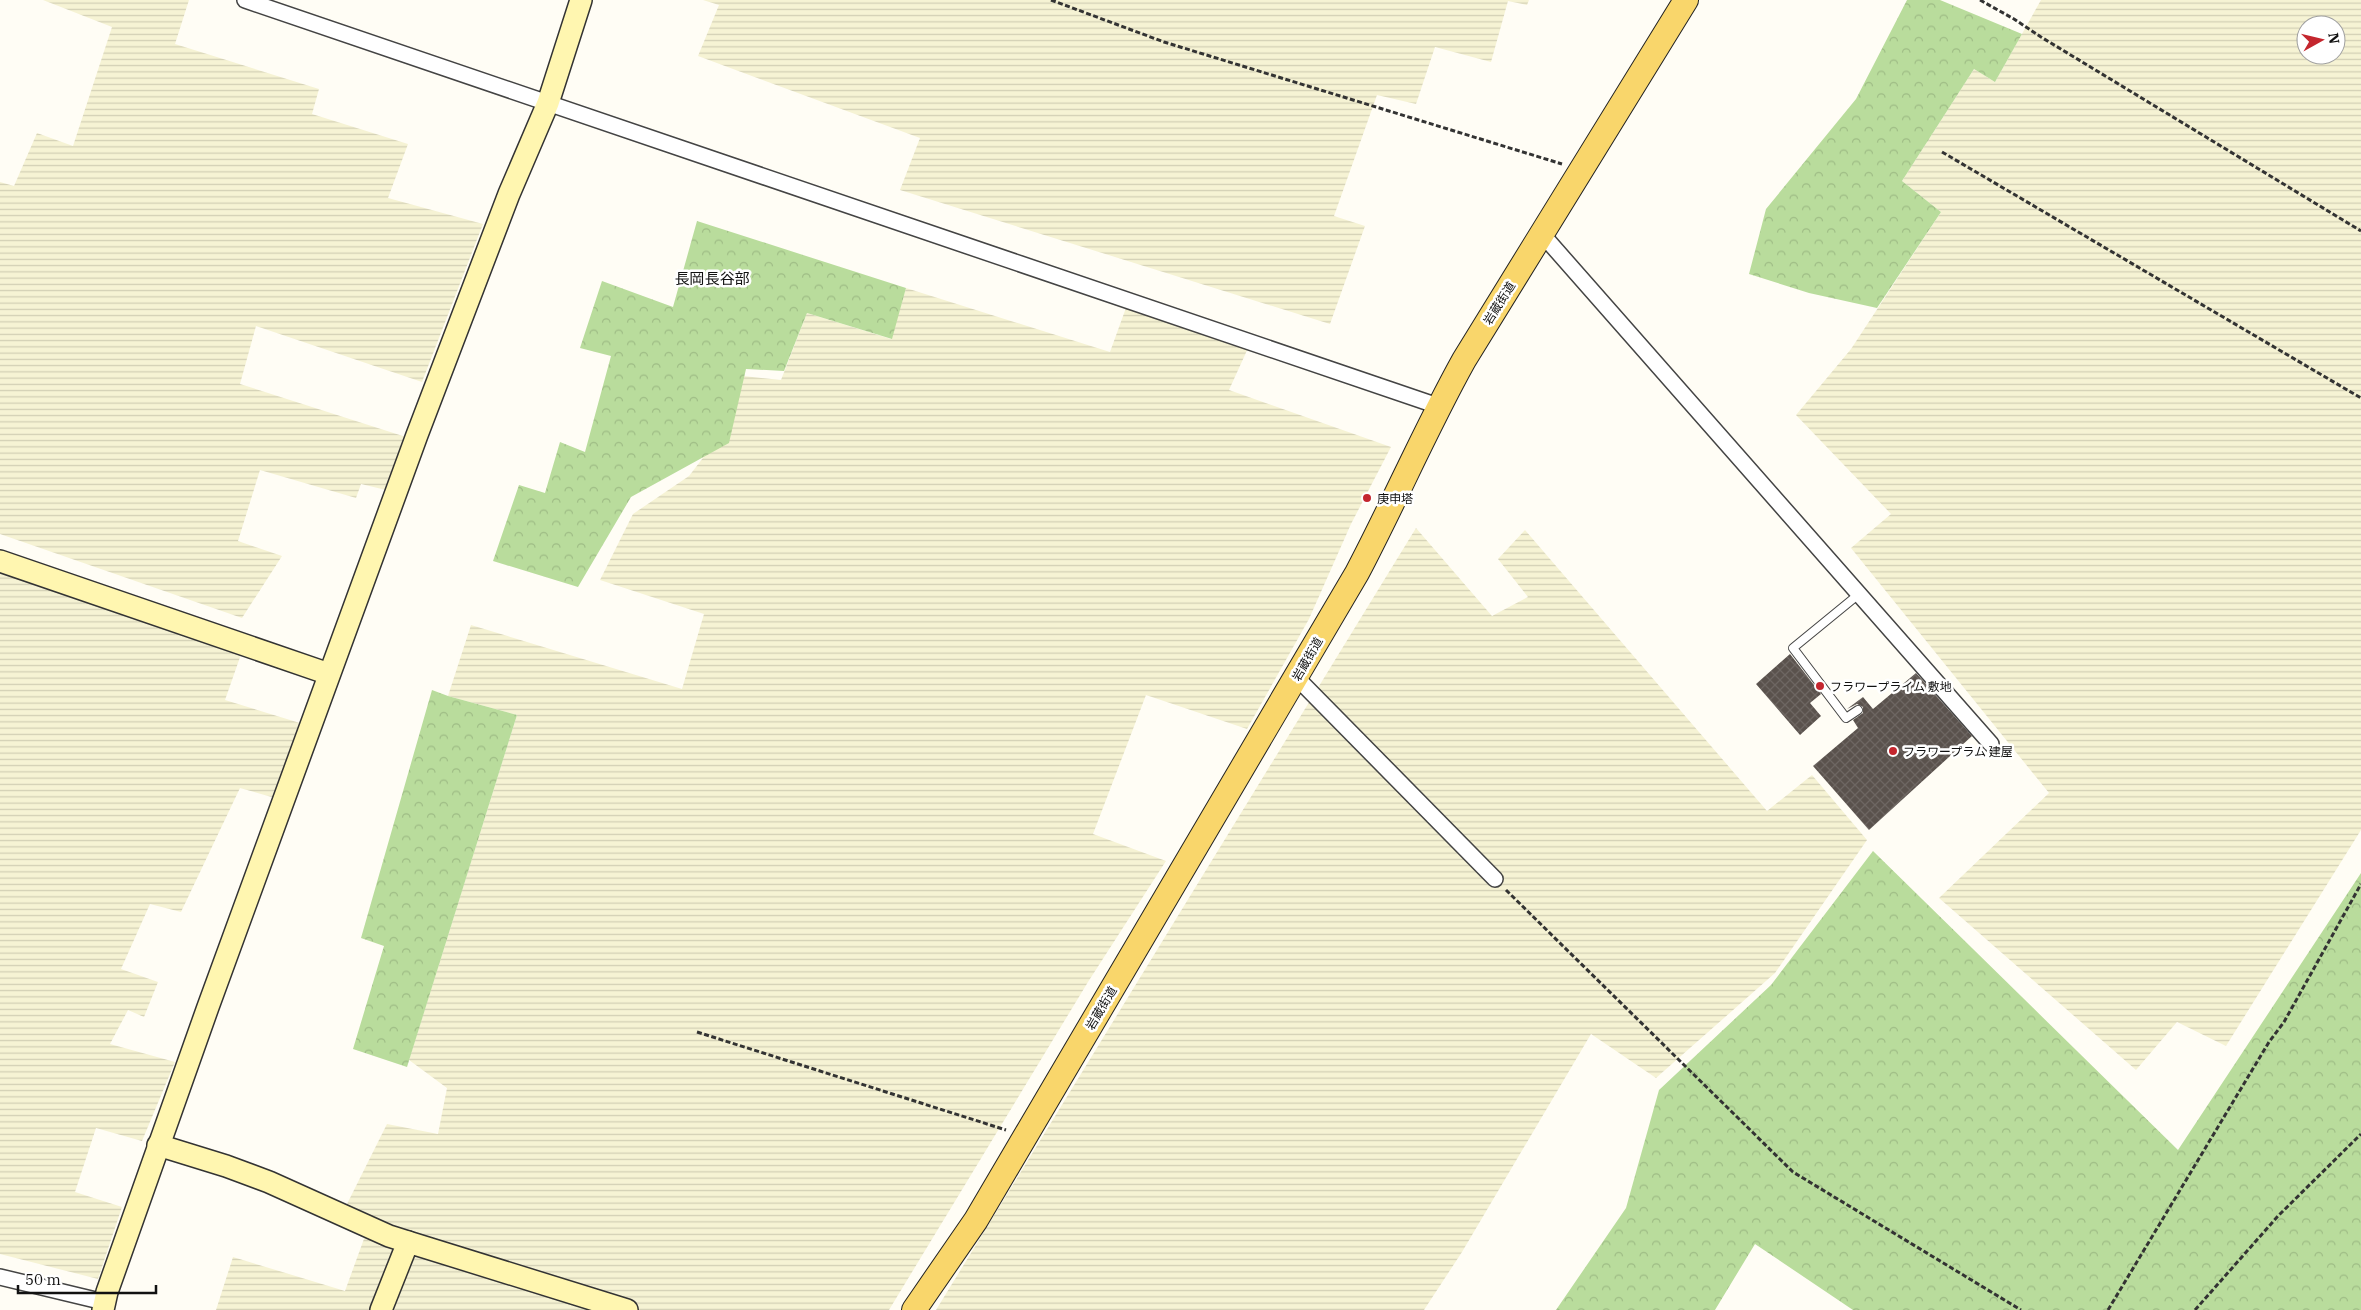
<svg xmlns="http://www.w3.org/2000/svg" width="2361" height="1310" viewBox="0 0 2361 1310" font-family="'IBM Plex Serif','Noto Sans JP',serif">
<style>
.farmland{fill:url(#farmland-rules);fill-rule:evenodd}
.forest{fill:url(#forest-crowns)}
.building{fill:url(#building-cross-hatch)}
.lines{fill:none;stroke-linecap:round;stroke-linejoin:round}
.lane-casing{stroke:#444;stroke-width:10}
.street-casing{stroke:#444;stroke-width:18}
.secondary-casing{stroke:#333;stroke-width:24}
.primary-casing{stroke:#222;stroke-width:26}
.path{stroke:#333;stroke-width:3;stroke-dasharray:5 2.5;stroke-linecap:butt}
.lane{stroke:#fff;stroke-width:8}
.street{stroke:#fff;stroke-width:15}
.secondary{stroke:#fff6b0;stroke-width:21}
.primary{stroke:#f9d66b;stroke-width:24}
.poi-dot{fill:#c4262e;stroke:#fff;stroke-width:2}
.labels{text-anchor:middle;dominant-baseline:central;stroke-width:5;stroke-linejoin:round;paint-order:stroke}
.street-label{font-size:12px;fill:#111;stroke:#fff}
.poi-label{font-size:12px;fill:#111;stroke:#fff;text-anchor:start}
.quarter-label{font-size:15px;fill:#111;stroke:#fff}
</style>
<defs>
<pattern id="farmland-rules" width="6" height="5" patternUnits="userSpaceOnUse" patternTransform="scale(1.25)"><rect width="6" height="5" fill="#f6f3d4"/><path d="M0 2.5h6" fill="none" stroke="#d2cfb5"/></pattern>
<pattern id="forest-crowns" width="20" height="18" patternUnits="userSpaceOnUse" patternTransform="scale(1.25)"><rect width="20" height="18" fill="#b9dc9c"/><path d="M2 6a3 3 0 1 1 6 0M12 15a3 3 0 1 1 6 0" fill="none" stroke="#9ebc85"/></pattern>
<pattern id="building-cross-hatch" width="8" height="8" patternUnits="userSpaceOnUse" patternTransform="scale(1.25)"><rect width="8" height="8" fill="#5a524d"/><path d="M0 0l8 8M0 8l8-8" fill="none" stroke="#6d6662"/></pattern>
</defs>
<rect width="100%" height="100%" fill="#fffdf5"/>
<g class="farmland">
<path d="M43,0H189L175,44L319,89L312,114L408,144L388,198L483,224L422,382L256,326L240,384L406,437L386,490L361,484L356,498L260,470L238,541L282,556L242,618L0,534V182L14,186L37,133L73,146L112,27Z"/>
<path d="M703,0H1529L1527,5L1508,1L1491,62L1435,47L1416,104L1377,95L1334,216L1365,226L1330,324L900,190L920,138L698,56L719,5Z"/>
<path d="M2041,0H2361V830L2226,1046L2177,1022L2136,1070L1939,898L2049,793L1851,548L1891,514L1796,415L1851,349L1941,212L1902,181L1974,69L1995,82ZM2306,25H2336V55H2306Z"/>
<path d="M906,288L1110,352L1127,305L1249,346L1229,390L1391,447L1351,524L1309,619L1247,729L1146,695L1093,834L1166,861L1088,982L889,1310H216L233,1257L345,1291L369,1225L341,1216L387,1124L438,1134L447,1088L409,1060L517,715L448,696L471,625L682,689L704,614L600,580L633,514L689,476L726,428L743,376L781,380L807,313L891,339Z"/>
<path d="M1416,528L1492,616L1528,597L1498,559L1525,530L1767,811L1812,775L1867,840L1775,973L1656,1078L1591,1034L1462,1252L1424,1310H936Z"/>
<path d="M0,565L245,643L225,700L300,723L275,798L240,788L181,912L150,904L121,969L158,982L144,1017L128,1010L110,1044L175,1062L142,1141L96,1128L75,1192L122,1207L98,1279L0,1254Z"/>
</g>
<g class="forest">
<path d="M1907,0H1940L2022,34L1995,82L1974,69L1902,181L1941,212L1877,308L1809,293L1749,274L1766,209L1856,99Z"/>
<path d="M697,221L906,288L892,339L807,313L784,371L746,369L729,443L631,497L578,587L493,561L519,485L545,493L560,442L585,452L611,356L580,348L602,281L673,307Z"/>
<path d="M432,690L448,696L517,715L407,1067L353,1049L384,946L361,938Z"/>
<path d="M1873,851L2178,1150L2361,873V1310H1853L1755,1244L1715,1310H1556L1626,1208L1659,1090L1771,985Z"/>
</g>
<g class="building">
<path d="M1790,654L1821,694L1810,703L1821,716L1800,735L1756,684Z"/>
<path d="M1916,673L1972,736L1869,830L1813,766L1858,728L1853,720L1863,713V707L1857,704L1847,709L1863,697L1873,709Z"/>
</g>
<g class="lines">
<defs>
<path id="lane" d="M1858,710L1846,718L1793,648L1859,594"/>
<g id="street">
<path d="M245,0L1438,406"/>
<path d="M1542,234L1991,744"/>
<path d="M1296,677L1495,879"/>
<path d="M0,1277L104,1302"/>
</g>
<g id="secondary">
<path d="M0,561L329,674"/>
<path d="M158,1145L226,1166L269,1182L389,1236L408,1242"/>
<path d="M103,1310L107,1292L208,1007L417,435L509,194L548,103L581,0"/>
<path d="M381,1310L408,1242L627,1310"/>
</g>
<path id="primary" d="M914,1310L976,1220L1357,573C1394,503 1425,430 1464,360L1686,0"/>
</defs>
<use href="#lane" class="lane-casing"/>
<use href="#street" class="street-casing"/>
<use href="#secondary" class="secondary-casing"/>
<use href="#primary" class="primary-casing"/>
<g class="path">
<path d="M1051,0L1164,42L1562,164"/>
<path d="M1980,0L2014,19L2041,37L2361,231"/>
<path d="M1942,152L2361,398"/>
<path d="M1506,890L1793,1172L2021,1310"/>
<path d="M697,1032L1006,1130"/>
<path d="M2108,1310L2269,1042L2284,1022L2361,884"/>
<path d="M2195,1310L2278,1216L2361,1134"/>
</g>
<use href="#lane" class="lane"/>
<use href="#street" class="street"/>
<use href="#secondary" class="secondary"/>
<use href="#primary" class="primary"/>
</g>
<g class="poi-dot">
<circle cx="1367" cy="498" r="5"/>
<circle cx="1820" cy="686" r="5"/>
<circle cx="1893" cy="751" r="5"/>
</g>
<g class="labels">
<g class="street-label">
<text transform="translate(1499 303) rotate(-58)">岩蔵街道</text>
<text transform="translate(1307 659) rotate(-60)">岩蔵街道</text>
<text transform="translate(1101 1008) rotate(-59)">岩蔵街道</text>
</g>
<g class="poi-label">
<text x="1377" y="498">庚申塔</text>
<text x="1830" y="686">フラワープライム 敷地</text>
<text x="1903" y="751">フラワープラム 建屋</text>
</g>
<g class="quarter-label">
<text x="712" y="278">長岡長谷部</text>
</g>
</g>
<g transform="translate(2321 40) rotate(82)"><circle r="24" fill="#ffffff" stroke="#a0a0a0"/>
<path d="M0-4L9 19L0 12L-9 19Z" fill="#c4262e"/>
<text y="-8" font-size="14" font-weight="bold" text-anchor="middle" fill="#111111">N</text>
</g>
<path d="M18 1285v8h138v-8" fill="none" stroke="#111111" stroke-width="2.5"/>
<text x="25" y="1285" font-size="15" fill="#111111" stroke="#ffffff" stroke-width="4" paint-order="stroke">50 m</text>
</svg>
